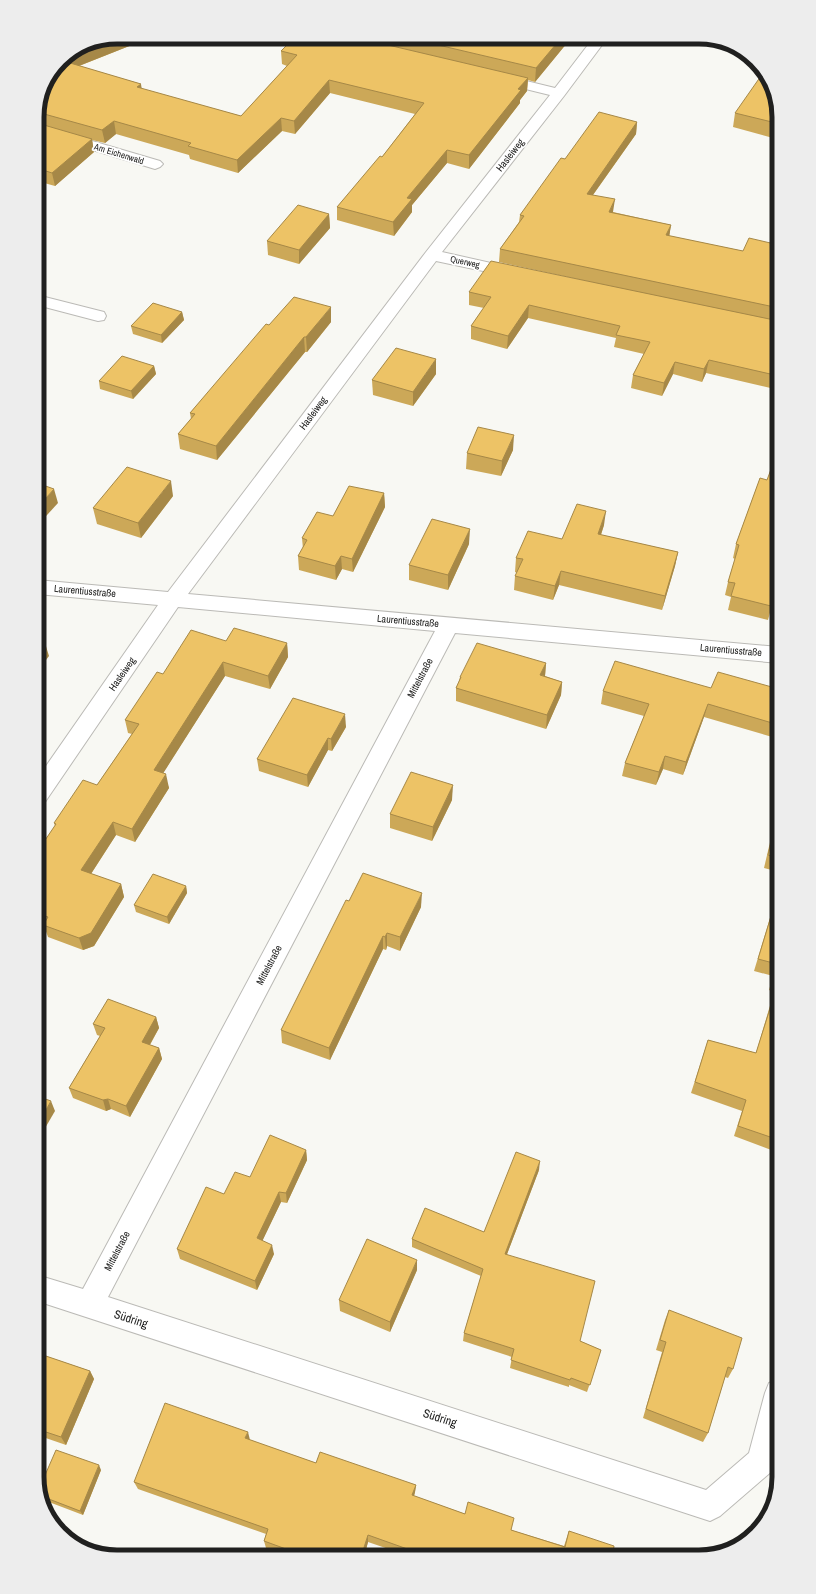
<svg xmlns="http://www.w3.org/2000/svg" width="816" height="1594" viewBox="0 0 816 1594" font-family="'Archivo Narrow',sans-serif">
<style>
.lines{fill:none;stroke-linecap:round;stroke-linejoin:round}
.minor-casing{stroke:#bbbab6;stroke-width:2}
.minor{fill:#fff;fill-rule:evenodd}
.wall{fill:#cca858}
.shaded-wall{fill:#a68847}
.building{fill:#edc366;stroke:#a68847}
.labels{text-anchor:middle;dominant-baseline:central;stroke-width:3.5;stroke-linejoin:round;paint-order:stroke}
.far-street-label{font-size:9px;fill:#20201f;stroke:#fff}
.street-label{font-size:10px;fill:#20201f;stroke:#fff}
.near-street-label{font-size:12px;fill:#20201f;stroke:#fff}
.rim{fill:none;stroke:#20201f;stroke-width:5}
</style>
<rect width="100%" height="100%" fill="#f8f8f3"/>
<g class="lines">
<defs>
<g id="minor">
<path d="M594,37H608L564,96L442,252L522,270L524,273L522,276L516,278L436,261L188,594L779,647V663L455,633L108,1297L706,1490L749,1453L765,1393L769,1383L779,1379V1448L771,1472L720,1516L710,1521L37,1301V1275L83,1289L435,631L178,607L45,802L37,805V779L158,605L37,594V580L168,592L426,252L550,95L493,81L491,78L493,75L498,74L555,88Z"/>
<path d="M65,133L160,161L163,164L160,167L155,169L60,140L58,137L60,134Z"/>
<path d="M37,295L104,312L106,316L104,320L98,321L37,305Z"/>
</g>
</defs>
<use href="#minor" class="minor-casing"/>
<use href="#minor" class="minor"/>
</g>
<g class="wall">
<path d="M152,37L79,66L141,84V89L241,116L287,66L282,64L281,51L295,37H568L567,43L535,82L528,80L527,91L520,100V103L469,169L447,163L412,205V212L394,236L337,220V207L382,157L415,114L330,93L295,134L282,131L238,173L190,159L189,155L116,134L105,143L92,140L94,152L55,186L37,181V112L61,60Z"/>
<path d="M735,113L779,117L773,138L733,127Z"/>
<path d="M637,122L636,134L593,195L613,212L671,225L669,236L743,251L779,245V390L706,373L702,382L673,374L662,396L631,388L633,375L644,354L614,347L616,338L528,318L507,349L471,339V326L484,308L469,305V292L595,283L499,262L500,249L519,222L520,215L565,159Z"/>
<path d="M329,214L330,228L299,264L268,255L267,241Z"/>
<path d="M182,312L184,320L162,343L133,334L131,326Z"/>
<path d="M331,322L307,352H305L217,460L180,449L178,434L191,419L190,413L269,325Z"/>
<path d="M154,366L156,374L133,399L100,389L99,381Z"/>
<path d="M436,374L413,406L373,395L372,380Z"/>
<path d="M513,450L501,476L466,469L467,453Z"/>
<path d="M760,478L779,580L768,620L728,610L731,597L725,595L728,582L735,559L733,558L736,544Z"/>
<path d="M384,493L385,507L353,572L342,569L336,580L299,570L298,556L303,549L302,538L333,516Z"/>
<path d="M173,496L141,538L97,524L93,508Z"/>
<path d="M604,525L601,535L678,552L675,566L662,610L559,585L553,600L514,590L515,576L517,573L515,572L516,558L562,539Z"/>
<path d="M469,544L448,590L409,580V565Z"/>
<path d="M226,641L287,643L288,657L270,689L225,676L163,773L169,788L135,842L116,835L91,874L121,884L124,897L94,946L83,950L48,937L44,926L37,924V852L55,826L54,823L97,785L132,734L128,733L125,720L163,674Z"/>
<path d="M546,663L545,676L562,682L561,695L546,729L456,701V688L459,681L460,677Z"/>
<path d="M711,688L779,689V739L704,717L683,775L663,769L656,785L622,776L625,763L644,716L601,704L603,691Z"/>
<path d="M346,727L332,751L328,750L308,787L259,771L257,759Z"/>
<path d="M452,800L432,841L390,828V814Z"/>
<path d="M775,825L779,826V872L764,868L771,838Z"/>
<path d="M186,886L187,893L169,924L136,912L134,905Z"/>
<path d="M779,888V1153L734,1136L742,1111L691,1093L708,1040L756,1053L774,992L769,990L773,976L754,971Z"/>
<path d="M349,901L421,907L400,951L387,946L386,950L383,949L330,1060L282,1043L281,1030Z"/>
<path d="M156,1017L159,1028L150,1045L159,1048L162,1059L130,1117L111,1109L106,1111L73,1098L69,1088L100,1036L97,1035L93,1024Z"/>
<path d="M306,1150L307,1160L287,1203L281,1202L262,1241L274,1254L257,1290L180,1259L177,1249L224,1194L250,1177Z"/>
<path d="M539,1170L507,1254L580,1341L601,1350L587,1392L569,1385V1387L510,1368L512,1357L463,1341L464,1333L481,1276L412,1247V1239L484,1232Z"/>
<path d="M417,1270L390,1332L340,1311L339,1300Z"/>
<path d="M669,1310L733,1369L728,1378L725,1377L708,1433L703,1442L643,1418L662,1352L656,1350L665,1320Z"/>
<path d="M37,1353L90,1371L94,1379L66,1445L37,1435Z"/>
<path d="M250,1440L316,1463L416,1485L415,1492L414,1496L511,1530L564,1546L569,1531L613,1554L620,1557H412L368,1542L364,1557H292L266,1548L264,1541L266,1534L138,1489L134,1482Z"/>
<path d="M101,1470L83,1515L41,1499L39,1489Z"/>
</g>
<g class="shaded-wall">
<path d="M117,37H152L61,73V60L66,57Z"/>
<path d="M562,37H568L567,43L535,82L536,68Z"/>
<path d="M528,78L527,91L520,100V103L469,169V155L518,89Z"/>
<path d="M329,80L330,93L295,134L294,121Z"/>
<path d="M141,84L143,97L137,87Z"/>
<path d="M281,118L282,131L238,173L237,160Z"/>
<path d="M779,120V130L773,138L776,123Z"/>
<path d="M114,121L116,134L105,143L102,130Z"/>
<path d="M637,122L636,134L585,206L587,194Z"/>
<path d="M92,139L94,152L55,186L52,173Z"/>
<path d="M447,150V163L412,205V212L394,236L393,222L407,198Z"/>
<path d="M615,199L613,212L607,224L609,212Z"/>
<path d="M329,214L330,228L299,264V250Z"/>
<path d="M671,225L669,238L666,235Z"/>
<path d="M529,305L528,318L507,349L508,336Z"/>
<path d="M331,307V322L307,352L306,337Z"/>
<path d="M182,312L184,320L162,343L161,335Z"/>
<path d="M304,337L305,352L217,460L216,446Z"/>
<path d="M436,359V374L413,406V392Z"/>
<path d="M709,360L706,373L702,382L704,369Z"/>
<path d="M675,362L673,374L662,396L664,383Z"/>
<path d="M154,366L156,374L133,399L131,391Z"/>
<path d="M514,435L513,450L501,476L502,461Z"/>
<path d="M171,481L173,496L141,538L138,523Z"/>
<path d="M54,489L58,503L37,526V508Z"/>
<path d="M384,493L385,507L353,572L352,559Z"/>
<path d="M606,511L604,525L596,549L598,534Z"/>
<path d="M470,529L469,544L448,590V575Z"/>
<path d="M678,552L675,566L662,610L665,596Z"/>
<path d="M341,556L342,569L336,580L335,566Z"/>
<path d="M561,571L559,585L553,600L555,586Z"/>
<path d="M45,643L49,656L37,672V653Z"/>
<path d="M287,643L288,657L270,689L268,676Z"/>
<path d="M223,662L225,676L157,783L154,770Z"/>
<path d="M546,663L545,676L540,675Z"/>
<path d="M562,682L561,695L546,729L547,715Z"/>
<path d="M708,704L704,717L683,775L686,762Z"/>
<path d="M345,714L346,727L332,751L331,739Z"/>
<path d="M328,738V750L308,787L307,775Z"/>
<path d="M665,756L663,769L656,785L659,772Z"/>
<path d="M166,774L169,788L135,842L132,829Z"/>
<path d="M453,785L452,800L432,841L433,827Z"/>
<path d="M113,822L116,835L85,883L81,870Z"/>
<path d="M121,884L124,897L94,946L83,950L79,938Z"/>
<path d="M186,886L187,893L169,924L167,917Z"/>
<path d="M422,893L421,907L400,951V937Z"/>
<path d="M387,933V946L386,950L385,937Z"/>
<path d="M383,936V949L330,1060L329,1048Z"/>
<path d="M156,1017L159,1028L145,1053L142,1042Z"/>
<path d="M159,1048L162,1059L130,1117L126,1106Z"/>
<path d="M108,1099L111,1109L106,1111L103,1100Z"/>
<path d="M51,1101L55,1111L37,1142V1126Z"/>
<path d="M306,1150L307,1160L287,1203L286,1193Z"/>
<path d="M540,1161L539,1170L504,1262L505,1254Z"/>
<path d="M279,1192L281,1202L259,1248L257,1238Z"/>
<path d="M272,1245L274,1254L257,1290L255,1281Z"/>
<path d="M417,1260V1270L390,1332V1322Z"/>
<path d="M90,1371L94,1379L66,1445L61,1437Z"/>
<path d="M248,1432L250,1440L248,1446L245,1438Z"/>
<path d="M99,1465L101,1470L83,1515L80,1511Z"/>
<path d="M416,1485L415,1492L412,1503V1495Z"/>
<path d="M368,1535V1542L364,1557H361Z"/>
</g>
<g class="building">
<path d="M117,37L66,57L86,43Z"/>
<path d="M295,37H354L528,78L518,89L521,90L469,155L447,150L407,198L412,199L393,222L337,207L380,156L382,157L424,103L329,80L294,121L281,118L237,160L188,146L191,143L114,121L102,130L37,112L43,86L60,60L141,84L137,87L241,116L297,55L281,51Z"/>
<path d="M404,37H562L536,68Z"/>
<path d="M763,73L773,86L779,117V120L776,123L735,113Z"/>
<path d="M599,112L637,122L587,194L615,199L609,212L671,225L666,235L743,251L749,238L779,245V308L500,249L524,216L520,215L561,158L565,159Z"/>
<path d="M37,123L92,139L52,173L37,168Z"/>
<path d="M298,205L329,214L299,250L267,241Z"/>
<path d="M491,261L779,321V376L709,360L704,369L675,362L664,383L633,375L650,342L616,335L620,326L529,305L508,336L471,326L491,297L469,292Z"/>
<path d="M294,297L331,307L306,337H304L216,446L178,434L195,414L190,413L266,324L269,325Z"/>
<path d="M153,303L182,312L161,335L131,326Z"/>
<path d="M396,348L436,359L413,392L372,380Z"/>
<path d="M122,356L154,366L131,391L99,381Z"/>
<path d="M478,427L514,435L502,461L467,453Z"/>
<path d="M773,464L779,465V579L771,606L731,596L735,583L728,582L739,545L736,544L760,478L767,480Z"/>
<path d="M127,467L171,481L138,523L93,508Z"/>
<path d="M37,483L54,489L37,508Z"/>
<path d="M349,486L384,493L352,559L341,556L335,566L298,556L307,540L302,538L317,512L333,516Z"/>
<path d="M577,504L606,511L598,534L678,552L665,596L561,571L555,586L515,576L523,559L516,558L528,531L562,539Z"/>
<path d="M432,519L470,529L448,575L409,565Z"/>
<path d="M234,628L287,643L268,676L223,662L154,770L166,774L132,829L113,822L81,870L121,884L91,933L79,938L43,925L48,917L37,913V852L56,824L54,823L83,780L97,785L139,724L125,720L157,672L163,674L191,630L226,641Z"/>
<path d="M37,640L45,643L37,653Z"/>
<path d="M477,643L546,663L540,675L562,682L547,715L456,688L461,677H460Z"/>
<path d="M615,661L711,688L718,672L779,689V725L708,704L686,762L665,756L659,772L625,763L649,704L603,691Z"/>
<path d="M293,698L345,714L331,739L328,738L307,775L257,759Z"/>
<path d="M411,772L453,785L433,827L390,814Z"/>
<path d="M775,825L779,826V858L768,855Z"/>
<path d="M363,873L422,893L400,937L387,933L385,937L383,936L329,1048L281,1030L346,900L349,901Z"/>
<path d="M153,874L186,886L167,917L134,905Z"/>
<path d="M779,890V1140L738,1126L746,1100L695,1082L708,1040L756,1053L779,980L773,978L777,964L758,959Z"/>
<path d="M108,999L156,1017L142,1042L159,1048L126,1106L108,1099L103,1100L69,1088L105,1028L93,1024Z"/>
<path d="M37,1096L51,1101L37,1126Z"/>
<path d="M270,1135L306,1150L286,1193L279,1192L257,1238L272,1245L255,1281L177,1249L206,1187L224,1194L235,1172L250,1177Z"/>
<path d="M516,1152L540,1161L505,1254L595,1281L580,1341L601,1350L590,1385L571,1378L570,1380L511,1360L514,1349L464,1333L483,1269L412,1239L425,1208L484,1232Z"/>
<path d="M367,1239L417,1260L390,1322L339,1300Z"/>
<path d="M669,1310L742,1338L733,1369L728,1367L708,1433L646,1409L666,1342L660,1340Z"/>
<path d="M37,1353L90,1371L61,1437L37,1429Z"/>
<path d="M165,1403L248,1432L245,1438L316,1463L320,1452L416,1485L412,1495L465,1514L468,1502L514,1518L511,1530L565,1547L569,1531L614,1546L613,1554L620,1557H427V1556L368,1535L361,1557H308L264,1541L268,1529L134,1482Z"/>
<path d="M56,1450L99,1465L80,1511L41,1496L39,1489Z"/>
</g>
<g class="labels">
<g class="far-street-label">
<text transform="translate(119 154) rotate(17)">Am Eichenwald</text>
<text transform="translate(465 262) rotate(12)">Querweg</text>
</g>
<g class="street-label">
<text transform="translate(510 155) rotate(-52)">Hasleiweg</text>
<text transform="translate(313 413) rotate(-53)">Hasleiweg</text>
<text transform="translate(85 591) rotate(5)">Laurentiusstraße</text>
<text transform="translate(408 621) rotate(5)">Laurentiusstraße</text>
<text transform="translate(731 650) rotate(5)">Laurentiusstraße</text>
<text transform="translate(122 674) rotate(-55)">Hasleiweg</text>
<text transform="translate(420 678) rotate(-62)">Mittelstraße</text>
<text transform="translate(269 965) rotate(-62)">Mittelstraße</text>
<text transform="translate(117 1251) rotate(-62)">Mittelstraße</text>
</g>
<g class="near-street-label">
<text transform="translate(131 1319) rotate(18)">Südring</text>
<text transform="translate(440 1418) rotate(18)">Südring</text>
</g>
</g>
<path d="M0 0H816V1594H0ZM117 44H699A73 73 0 0 1 772 117V1477A73 73 0 0 1 699 1550H117A73 73 0 0 1 44 1477V117A73 73 0 0 1 117 44Z" fill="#ededed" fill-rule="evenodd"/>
<path class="rim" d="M117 44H699A73 73 0 0 1 772 117V1477A73 73 0 0 1 699 1550H117A73 73 0 0 1 44 1477V117A73 73 0 0 1 117 44Z"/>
</svg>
